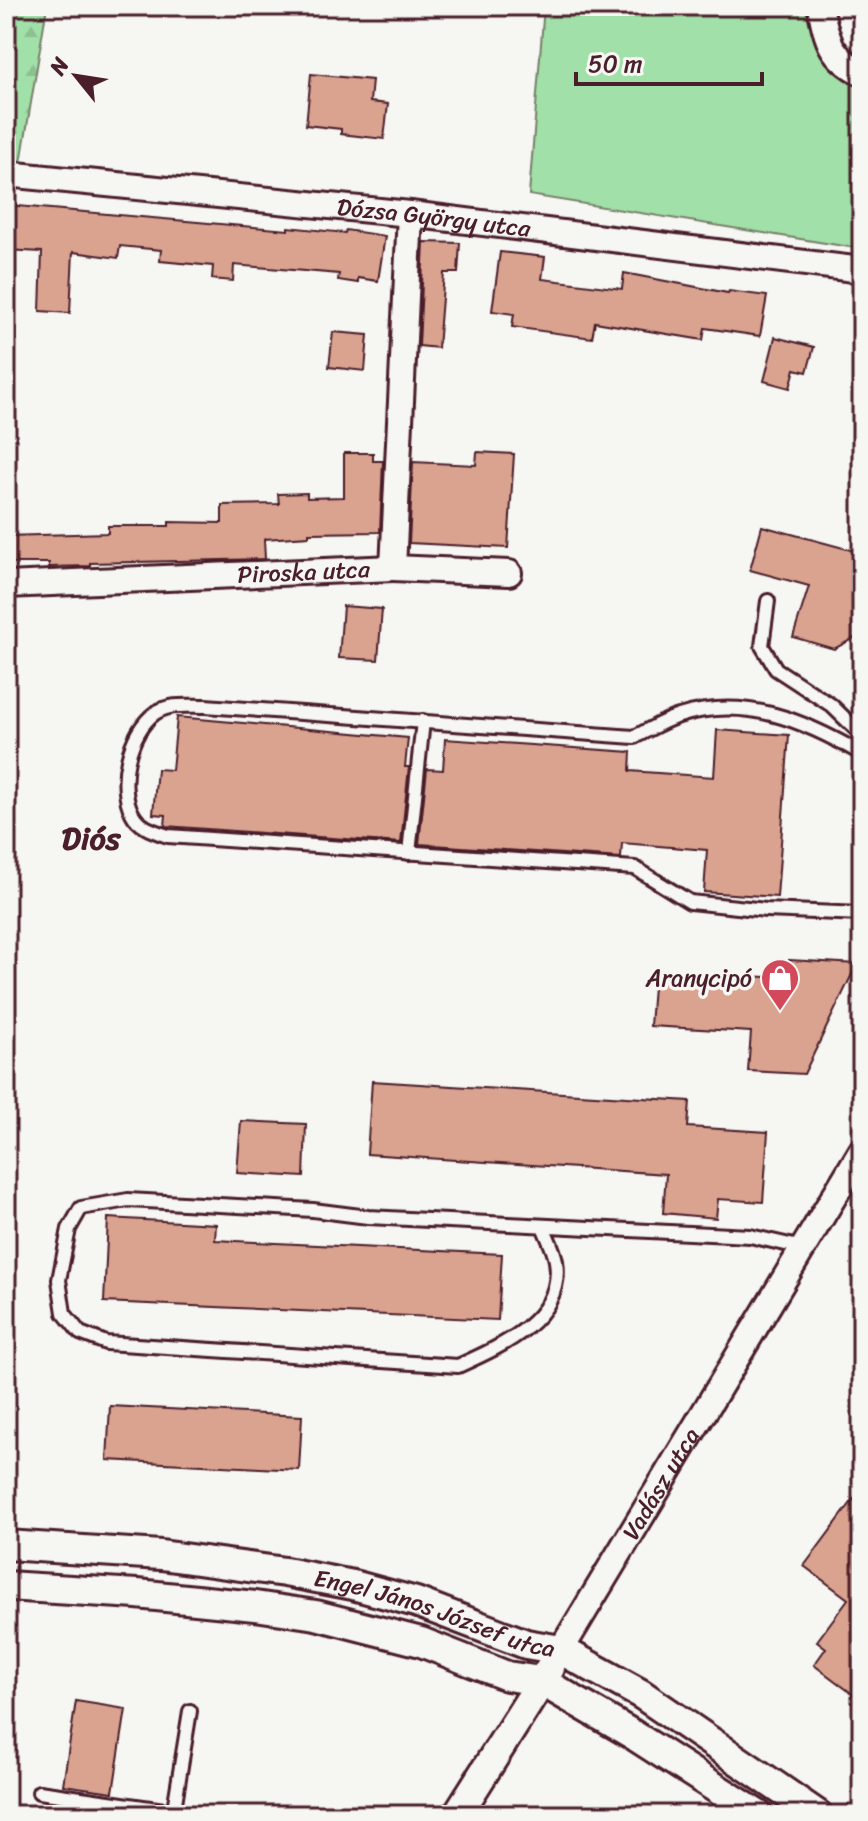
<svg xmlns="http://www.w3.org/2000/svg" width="868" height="1821" viewBox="0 0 868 1821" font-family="Sriracha,sans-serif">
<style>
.grass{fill:#a1e0a8;stroke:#76806a;stroke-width:2}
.forest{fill:url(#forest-firs);stroke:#76806a;stroke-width:2}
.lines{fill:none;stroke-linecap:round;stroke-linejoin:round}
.stream{stroke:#678592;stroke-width:7}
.building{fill:#d9a390;stroke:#4a1f2b;stroke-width:2}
.service-casing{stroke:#4a1f2b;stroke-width:18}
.minor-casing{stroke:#4a1f2b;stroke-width:30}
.tertiary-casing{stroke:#4a1f2b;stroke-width:34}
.path{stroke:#4a1f2b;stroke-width:4;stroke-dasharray:2 6;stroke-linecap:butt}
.service{stroke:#f6f6f2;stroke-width:12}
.minor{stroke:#f6f6f2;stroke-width:24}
.tertiary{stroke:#f6f6f2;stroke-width:28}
.labels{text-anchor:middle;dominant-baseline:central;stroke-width:7;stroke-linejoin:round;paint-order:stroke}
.street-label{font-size:24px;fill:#4a1f2b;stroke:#f6f6f2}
.poi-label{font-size:24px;fill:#4a1f2b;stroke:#f6f6f2;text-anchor:end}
.district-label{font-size:32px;font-weight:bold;fill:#4a1f2b;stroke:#f6f6f2}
</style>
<defs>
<pattern id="forest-firs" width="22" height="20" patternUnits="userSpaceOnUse" patternTransform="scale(2)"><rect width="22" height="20" fill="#a1e0a8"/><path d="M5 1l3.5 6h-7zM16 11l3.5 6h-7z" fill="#8cc091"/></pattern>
</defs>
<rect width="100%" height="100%" fill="#f6f6f2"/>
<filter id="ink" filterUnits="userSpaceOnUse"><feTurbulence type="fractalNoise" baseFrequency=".0125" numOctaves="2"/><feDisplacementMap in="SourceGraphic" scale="16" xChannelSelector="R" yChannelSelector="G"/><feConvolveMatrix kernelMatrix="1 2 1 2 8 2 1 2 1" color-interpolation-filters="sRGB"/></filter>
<g filter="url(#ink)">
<path class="grass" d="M544,6H820L819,35L862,70V249L529,195Z"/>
<path class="forest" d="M6,6H47L21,163L6,161Z"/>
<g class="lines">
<path class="stream" d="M824,6L862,12"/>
</g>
<g class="building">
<path d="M311,74L372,80L370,102L388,104L384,139L341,134V129L306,125Z"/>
<path d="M6,205L288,230V227L345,233L346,230L385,236L378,281L358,278V283L338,280L339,274L234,265L233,281L212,279L213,266L160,261L161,250L120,246L118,258L73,252L70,313L40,311L42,252L6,250Z"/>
<path d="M424,242L460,243L458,273H444L438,348L419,346Z"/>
<path d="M500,252L545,257L542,279L622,289L624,273L728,293L729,291L767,296L760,336L705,328L703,340L595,322L592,338L512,327L514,314L492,311Z"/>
<path d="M333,332L368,335L365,371L329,367Z"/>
<path d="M775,337L814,347L807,372L795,369L790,388L764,381Z"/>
<path d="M477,452L514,454L508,548L409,543L413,462L476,465Z"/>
<path d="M344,453H373V461H383L380,532L309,533V536L264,539L265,559L90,563V566L49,567V563H6V536L108,533V526H169V522L222,523V505L279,504L278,494L307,493V498L344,497Z"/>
<path d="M762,526L862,553V634L834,649L793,637L809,586L750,570Z"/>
<path d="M343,606L382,609L378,660L339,658Z"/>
<path d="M177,717L408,738L405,767H409L401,843L165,826L166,815L153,814L157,769L172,770Z"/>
<path d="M717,730L789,735L777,897L704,892L707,850L622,843L621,858L419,844L427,769L443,770L445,739L631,752L630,771L714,777Z"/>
<path d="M789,960L857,964L804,1074L748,1071L751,1032L650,1026L654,972L789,978Z"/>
<path d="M372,1081L690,1101L688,1127L768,1132L763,1202L718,1199L716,1218L663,1213L666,1174L367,1154Z"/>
<path d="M241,1121L306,1124L304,1177L237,1173Z"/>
<path d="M108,1218L216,1224L215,1240L502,1254L498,1320L104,1302Z"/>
<path d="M110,1406L302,1416L299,1470L107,1460Z"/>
<path d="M862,1488V1701L814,1665L826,1648L817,1641L848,1599L804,1566Z"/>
<path d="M76,1701L126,1709L113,1792L63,1785Z"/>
</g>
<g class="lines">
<defs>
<g id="service">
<path d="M768,601L762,646L776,669L831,705L862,735"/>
<path d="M862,754C805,721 746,695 679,716C664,720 649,730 634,737L205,706C188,706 170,703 155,713C129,732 117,784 132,813C139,827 153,831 168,836L635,868L690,902L766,910L862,914"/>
<path d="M409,853L423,721"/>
<path d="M543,1226C547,1237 554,1249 556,1261C565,1319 500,1347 458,1366L106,1343L80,1333L64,1313L59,1280L69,1229L81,1208L128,1200L313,1210L368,1217L750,1236L803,1248"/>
<path d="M39,1792L199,1815"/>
<path d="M173,1815L190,1711"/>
</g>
<g id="minor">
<path d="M820,6C827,40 830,57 862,73"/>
<path id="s1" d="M6,174L410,214L862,270"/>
<path d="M393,568L509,573"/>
<path id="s2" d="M6,585L393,568L410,214"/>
<path id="s3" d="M561,1650L862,1150"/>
</g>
<g id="tertiary">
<path id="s4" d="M6,1545L161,1555L285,1572L353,1585L416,1602L526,1644L561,1650L641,1694L818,1815"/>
<path d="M6,1586L137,1594L255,1606L316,1615L421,1642L507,1676L541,1681L632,1734L758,1815"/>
<path d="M457,1815L550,1668"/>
</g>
</defs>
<use href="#service" class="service-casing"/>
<use href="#minor" class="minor-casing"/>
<use href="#tertiary" class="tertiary-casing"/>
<path class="path" d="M853,1129L862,1114"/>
<use href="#service" class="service"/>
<use href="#minor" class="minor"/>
<use href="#tertiary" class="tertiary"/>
</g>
</g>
<defs>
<symbol id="shop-pin" viewBox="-11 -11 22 30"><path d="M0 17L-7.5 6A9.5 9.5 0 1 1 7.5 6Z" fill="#d1495b" stroke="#f6f6f2"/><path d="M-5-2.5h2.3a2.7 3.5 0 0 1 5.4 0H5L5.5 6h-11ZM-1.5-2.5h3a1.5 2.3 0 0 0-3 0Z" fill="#fff"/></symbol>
</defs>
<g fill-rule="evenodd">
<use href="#shop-pin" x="758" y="956" width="44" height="60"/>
</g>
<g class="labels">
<g class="street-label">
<text stroke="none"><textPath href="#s1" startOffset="430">Dózsa György utca</textPath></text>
<text stroke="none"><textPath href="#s2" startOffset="298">Piroska utca</textPath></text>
<text stroke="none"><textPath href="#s3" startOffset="194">Vadász utca</textPath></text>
<text stroke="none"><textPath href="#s4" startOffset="436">Engel János József utca</textPath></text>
</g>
<g class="poi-label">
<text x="752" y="978">Aranycipó</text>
</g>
<g class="district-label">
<text x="91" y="838">Diós</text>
</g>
</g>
<rect width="868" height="1821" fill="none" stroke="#f6f6f2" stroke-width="32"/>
<rect x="16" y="16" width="836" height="1789" fill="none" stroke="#4a1f2b" stroke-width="3" filter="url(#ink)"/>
<g transform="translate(76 76) rotate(300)" stroke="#f6f6f2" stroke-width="6" paint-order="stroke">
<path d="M0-6L14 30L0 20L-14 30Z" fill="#4a1f2b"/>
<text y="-12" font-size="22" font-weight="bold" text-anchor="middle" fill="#4a1f2b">N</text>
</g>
<path d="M576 72v12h186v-12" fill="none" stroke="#4a1f2b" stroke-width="4"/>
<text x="588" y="72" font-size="24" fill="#4a1f2b" stroke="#f6f6f2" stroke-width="6" paint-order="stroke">50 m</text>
</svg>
